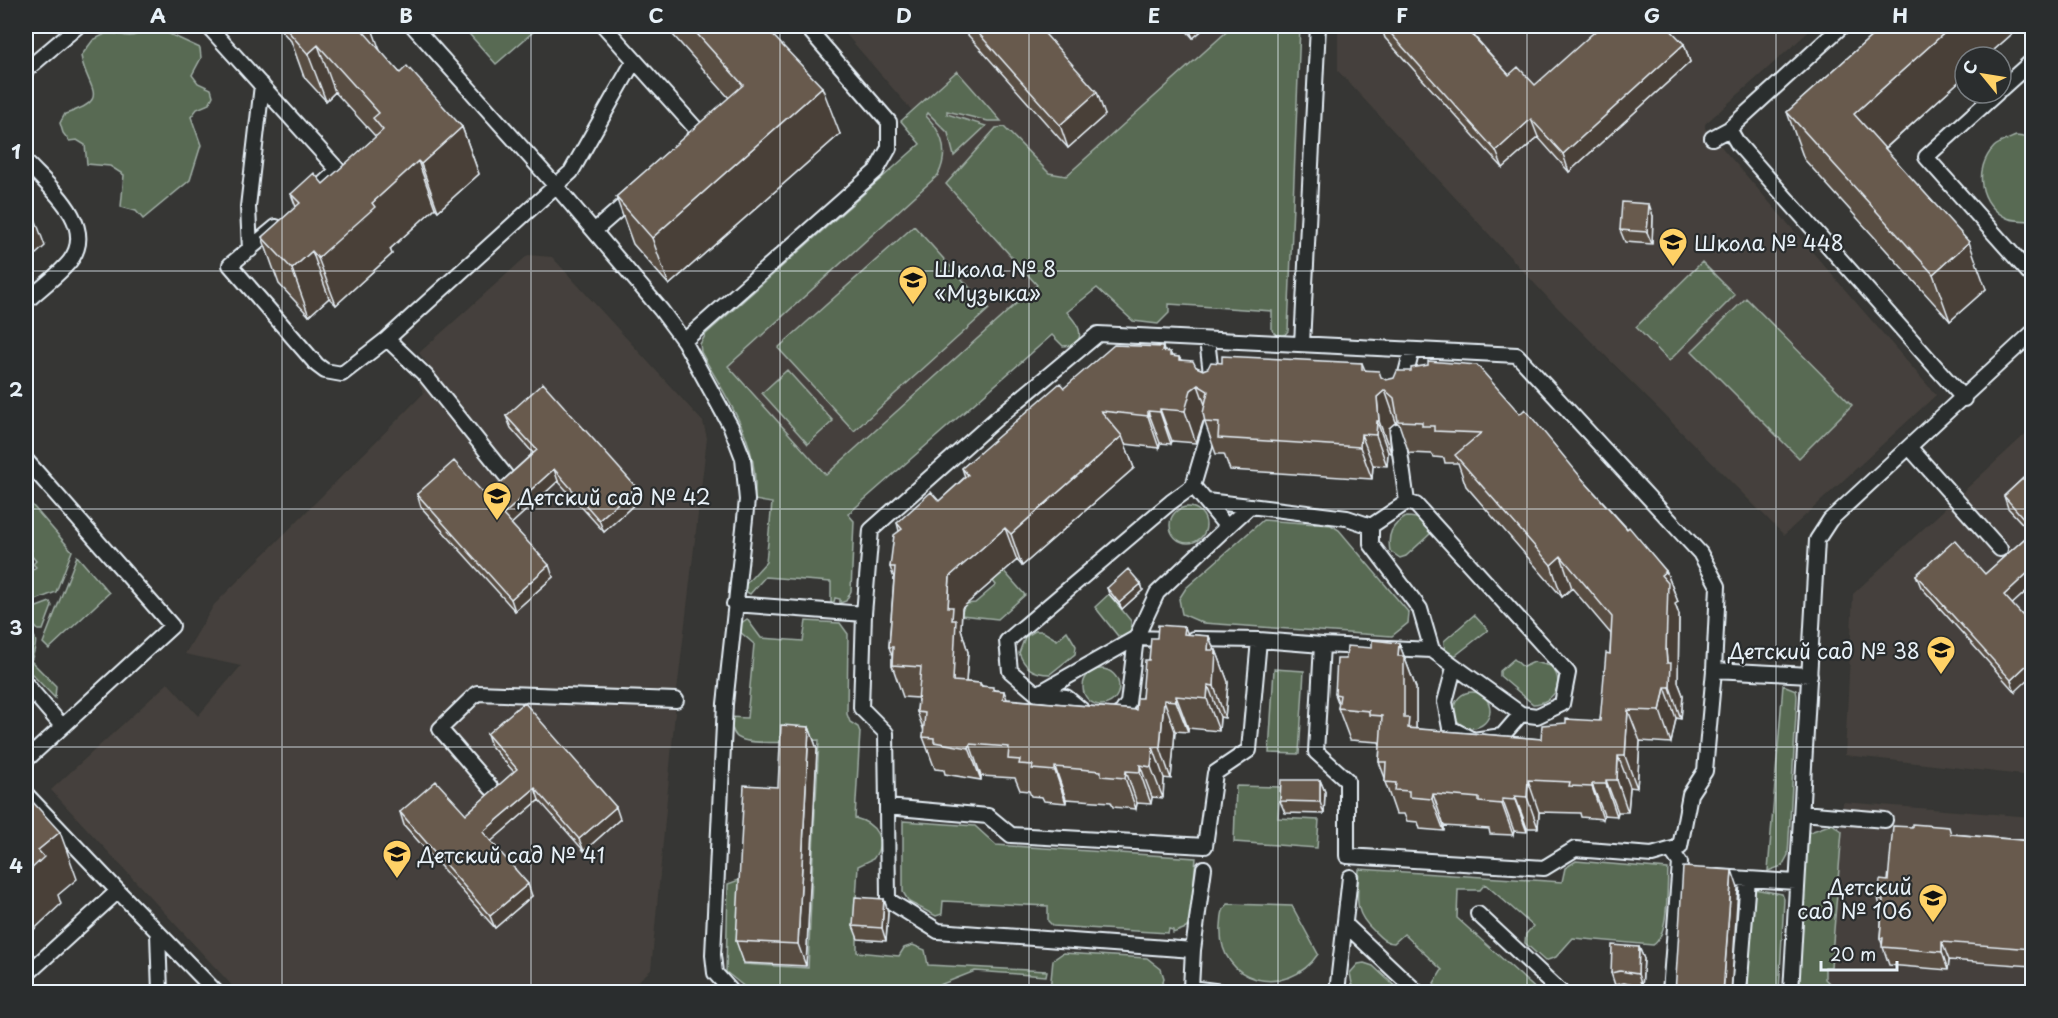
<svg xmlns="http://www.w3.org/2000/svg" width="2058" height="1018" font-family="'Playpen Sans',sans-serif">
	<rect width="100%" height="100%" fill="#363634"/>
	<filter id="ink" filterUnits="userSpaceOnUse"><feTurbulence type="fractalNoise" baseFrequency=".0167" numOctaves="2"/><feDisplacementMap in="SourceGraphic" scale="12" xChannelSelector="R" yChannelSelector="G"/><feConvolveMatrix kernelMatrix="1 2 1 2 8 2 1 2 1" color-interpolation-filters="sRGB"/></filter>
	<g filter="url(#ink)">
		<!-- built -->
		<path fill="#45413c" d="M839,26H1301L1297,88L1119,255L830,488L714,357L946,150Z
			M1338,26H1815L1705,124V128L1936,395L1784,535L1549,299L1338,71Z
			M528,255L552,257L703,422L707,438L677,691L651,970L625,992H238L51,790L168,683L198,716L241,666L185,654L214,605L424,393L419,384L431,369L419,353Z
			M2032,428V776L1845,755L1853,594Z
			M1843,802L2032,817V992H1838L1825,979V967H1831Z"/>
		<!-- green -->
		<path fill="#596a53" stroke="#a0aea6" stroke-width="1.5" d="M152,26L200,48L201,58L192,75L198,83L211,89L213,96L209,104L197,109L191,117L201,145L190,180L143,219L136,211L121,207L124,175L110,166L87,164L85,145L77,140L69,141L63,133L60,123L65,114C113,99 87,90 81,56L93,40L105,34C127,32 127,44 152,26Z
			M462,26H540L496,64Z
			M1233,26H1300L1288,331L1283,337H1278L1272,330V311L1169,304V313L1158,324L1133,321L1097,288L1067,312C1076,323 1085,331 1076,345L1063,346L1052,335L848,514L854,521L851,591L846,601L840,603V599L835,598L834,602H831V582L765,577L750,594L745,591V585L766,562L772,503L754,500C762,445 726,398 701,352L700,344L706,334L920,144L901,121L957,71L1001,121H988L947,111V114L986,126L954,156L948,133L928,113L926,116C943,133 949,153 938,175L728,366L826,475L1037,285L946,184L996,128L1004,127L1049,173L1066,176Z
			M2016,136L2032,138L2030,221C2023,220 2013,221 2007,218C1979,205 1973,169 1994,147C1999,142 2009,139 2016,136Z
			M914,226L989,309L854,431L778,348Z
			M1702,262L1735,295L1669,361L1636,327Z
			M1746,298L1852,405L1799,458L1692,351Z
			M787,370L833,421L808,444L762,393Z
			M26,498L72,551L56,592L26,604V576L36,567L33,564L36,561L29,553L32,550L26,542Z
			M1170 525a18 18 0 1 1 36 0a18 18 0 1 1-36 0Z
			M1406,517C1419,517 1427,521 1431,533L1406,556L1400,558L1390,551C1387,534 1392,525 1406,517Z
			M1263,520L1331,525L1339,530L1409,613L1408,623L1392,636L1203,623L1182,614L1179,599L1186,588Z
			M77,556L109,593L49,649L43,643Z
			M1002,569L1025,595L998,619L961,615L965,604L975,603L996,585L992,580Z
			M1109,594L1131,621V632L1124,638L1118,636L1095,607Z
			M50,602L52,606L43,630H38L26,616V611Z
			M1474,615L1488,630L1456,655C1446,654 1444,650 1444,641Z
			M747,619L761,638L803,641L806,621L840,623L848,634L847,714L850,722L858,727L860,732L855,818C875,823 888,840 873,859L858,866L855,916L857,917V952L899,956L904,948L913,945L925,950L928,965L1047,971L1046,976L975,971L932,988V992H751L726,972L728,884L747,877L743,964L808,968L815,809L769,807L778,797L816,799L819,740C801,741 752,746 739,738C732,735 731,723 729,717L747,718L754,644L738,630L740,624Z
			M26,625C39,639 37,643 31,661L56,686L55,698L26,668Z
			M1035,631H1042L1057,640L1067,631L1076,646L1075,654L1050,674C1033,674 1025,668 1019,653L1025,637Z
			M1514,659L1523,667L1534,662L1551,666C1566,683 1554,703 1533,704L1500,676V671Z
			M1083 687a18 18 0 1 1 36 0a18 18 0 1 1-36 0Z
			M1274,669L1304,671L1299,754L1269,753Z
			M1783,685L1796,690L1797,696L1788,855L1782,866L1768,871Z
			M1454 710a18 18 0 1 1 36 0a18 18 0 1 1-36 0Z
			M1236,786L1280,787L1278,818L1319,820L1317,848L1234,842Z
			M903,821L975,826L996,845L1196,858L1190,923L1186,928L1173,933V930L1169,929L1168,933L1053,926L1048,921V906L943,901L942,914L936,916L909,902L903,892Z
			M1832,824L1842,831L1831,967H1825V979L1838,992H1798L1807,833Z
			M1576,861L1668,869C1667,888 1669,936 1653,945L1573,938L1556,957L1545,961L1525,943L1526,934L1533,926L1485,884L1480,890H1458L1457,918L1539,992H1439L1434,983L1442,970L1404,934L1394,943C1385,943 1380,937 1374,931C1352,911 1358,897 1359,869L1562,882L1565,868Z
			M1754,889L1782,894L1784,899L1779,992H1747Z
			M1228,904L1292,906L1318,954C1287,1000 1217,984 1221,926C1222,917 1221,910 1228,904Z
			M1063,953L1147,958L1161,969L1164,978L1161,992H1053L1050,990L1053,960Z
			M1364,963L1373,966L1401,992H1361L1352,984L1350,973L1358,964Z"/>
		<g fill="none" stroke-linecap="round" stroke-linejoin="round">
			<!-- lane casing -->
			<g stroke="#e8f1f8" stroke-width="18">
				<path id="lane" d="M208,26L338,170L310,196
					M413,26L555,185L661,310L684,341L731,427L743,458L747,500L725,704L713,955L715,973L732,992
					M604,26L697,130L691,144
					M26,70L78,26
					M2001,89L2032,61
					M1997,93L1926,157L2032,276
					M1729,129L1738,144L1964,399
					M1712,138L1729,129L1842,26
					M26,162C48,186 98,225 70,261C58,276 39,289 26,302
					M276,227L230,265L317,365L325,371L342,374L387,339L571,172L634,61
					M594,231L633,197
					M250,250L248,207L262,85
					M387,339L426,376L506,476
					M1207,340L1212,382
					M684,341L876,171L889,148V122L806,26
					M1302,344L1318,26
					M1402,389L1412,350
					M1397,431L1407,502
					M1910,448L2000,549
					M26,460L172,626L26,760
					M1206,501L1250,506
					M1407,502L1416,505L1568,673L1562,704L1537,716L1521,714L1432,650L1420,609L1371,544V526Z
					M1227,527L1250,506L1347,518L1371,526
					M734,604L864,614L861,708L886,733L887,807L988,816L1011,835L1205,846L1215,773L1249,750L1259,640
					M864,614L871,530L996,419L1098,334L1517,355L1700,553L1718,586L1714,670L1705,771L1690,794L1680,847L1652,855L1575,849L1544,868L1347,856V780L1316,752L1322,645L1432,650
					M1168,639L1136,638L1157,593L1227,527L1193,486
					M1193,639L1259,640L1322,645
					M1454,668L1445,702L1450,728L1473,740L1502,736L1521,714
					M1714,670L1810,675
					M26,684L62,726
					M1037,694L1136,638L1128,703L1122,712L1111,719
					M1089,716L1066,697L1037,694L1010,671L1007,641L1171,502L1193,486L1211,425
					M491,788L440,729L477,693L676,700
					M26,794L118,891L26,975
					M887,807L888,900L938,931L1193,950
					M1802,813L1885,820
					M1717,877L1796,882
					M118,891L216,992
					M1478,914L1561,992
					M1345,924L1417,992
					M158,933L160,992
					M1191,988L1222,992
					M1187,992L1191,988L1193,950L1204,868
					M1337,992L1350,877
					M1623,992H1624
					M1670,992L1680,863L1671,850
					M1739,992L1748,879
					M1791,992L1817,540L1830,520L2032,333"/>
			</g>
			<!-- lane -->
			<use href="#lane" stroke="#2a2d2e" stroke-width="14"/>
		</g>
		<!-- wall -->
		<path fill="#594d43" stroke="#e8f1f8" stroke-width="1.5" d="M277,26H371L379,50L400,73L462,127L479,174L438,211L435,208L390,249L392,254L336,305L329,298L309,316L279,284L262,237L296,207L291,194L323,184L376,137L335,92L326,101L304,77L291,41Z
			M665,26H764L840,134L669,285L633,244L616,197L729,98Z
			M960,26H1038L1105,115L1068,148Z
			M1182,26H1207L1193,38Z
			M1381,26H1470L1467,28L1509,75L1535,85L1684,44L1690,62L1569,172L1538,137L1503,168L1385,38Z
			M1883,26H2021L1986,57H1965V76L1885,149L1986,289L1950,321L1804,159L1787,112Z
			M1653,216L1652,244L1625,242L1620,230Z
			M1163,347L1164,351L1170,352L1172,356L1179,357L1181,360L1203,370L1222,363H1362L1365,370L1386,380L1520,414L1584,481L1666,571L1678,602L1675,604L1679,615L1678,682L1683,695L1681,719L1676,718L1671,743L1640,741L1637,788L1630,787L1628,812H1618L1617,816L1604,815L1603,819L1581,817L1580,813L1539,812L1538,828H1527V832L1514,831L1513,835L1490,834L1489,829L1444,826V831L1420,829L1418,822L1407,821L1404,814H1396L1385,782V778L1379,762L1380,745L1379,742L1350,740L1338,708L1339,705L1335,694L1346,659L1372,648L1399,643L1416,688V729L1541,739L1600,721L1610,654L1611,634L1572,588L1562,597L1466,486L1458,463H1445L1444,458L1434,457L1432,454L1409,453L1399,424L1396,422L1389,428L1391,453L1388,452L1387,466L1373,465L1372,479L1230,470L1224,454H1216L1204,420L1203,422L1196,443L1172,441L1171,444L1160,443L1159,448L1125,444L1134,468L1022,566L1017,560L962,608L961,629L968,652L966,682L980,683L982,686L995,690L1004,691L1007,699L1136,710L1142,698L1149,660L1157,638L1185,627L1188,635L1209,636L1214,650H1216L1228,682L1225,718L1220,717L1219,731L1188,728V732L1175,731L1171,779L1164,778L1163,798L1152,797L1151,804L1137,803L1136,809L1113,807L1111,802L1066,799V803L1044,801L1042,797L1031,796L1029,791L1020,790L1015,778L981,776V780L945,774L944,770L935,769L923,737L924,731L917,712L918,698L903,697L892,665V656L889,647L894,578L890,567L899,531L897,523L939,501L965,477L962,468L1064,388Z
			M506,416L636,487L640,499L604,532L558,481L511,524L553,577L515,611L421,507L417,494L486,496L533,453L511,428Z
			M2032,470V586L2012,604L2015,692L1921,587L1916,575L1985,574L2031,533L2008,508L2004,496Z
			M1141,584L1143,590L1122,609L1109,594L1107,588Z
			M809,727L817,749L806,966L744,963L736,941L778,787Z
			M487,734L620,819L584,851L539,800L491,841L532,896L495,928L404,825L400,812L466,814L514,772L491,746Z
			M1320,780L1325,792L1324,814L1285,813L1280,801Z
			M1952,834L2032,841V966L1949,960L1948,970L1889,965L1880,938L1882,910L1878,899L1888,881Z
			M884,899L888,912L886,941L858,939L853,926Z
			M1639,947L1644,959L1642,987L1624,983L1615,985L1611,973Z"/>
		<!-- shaded-wall -->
		<path fill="#483f37" stroke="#e8f1f8" stroke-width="1.5" d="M370,26H371L388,72L363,31Z
			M1188,26H1207L1193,38Z
			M1952,26H2021L1986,57H1965V76L1871,161L1854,114Z
			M1684,44L1690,62L1569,172L1563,154Z
			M318,45L335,92L326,101L308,54Z
			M822,87L840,134L669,285L652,238Z
			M1097,92L1105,115L1068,148L1060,125Z
			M1531,119L1538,137L1503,168L1496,151Z
			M462,127L479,174L438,211L421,164Z
			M418,161L435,208L390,249L392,254L336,305L318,258L372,203Z
			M28,199L45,246L26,263V201Z
			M1649,204L1653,216L1652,244L1647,232Z
			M1969,242L1986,289L1950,321L1933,274Z
			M312,251L329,298L309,316L292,269Z
			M1179,357L1191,390L1198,385L1209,416L1203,422L1196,443L1185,411Z
			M1385,390L1396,422L1389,428L1391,453L1379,421L1377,397Z
			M1160,409L1172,441L1171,444L1160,412Z
			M1148,411L1160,443L1159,448L1148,416Z
			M1377,421L1388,452L1387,466L1376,435Z
			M1361,434L1373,465L1372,479L1360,447Z
			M1122,436L1134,468L1022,566L1011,534Z
			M554,469L558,481L508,527L503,515Z
			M636,487L640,499L604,532L599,520Z
			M1005,528L1017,560L962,608L961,629L968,652L964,712L953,681L948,607L950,576Z
			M26,550L32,567L26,573Z
			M1561,556L1572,588L1562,597L1551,565Z
			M549,565L553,577L515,611L511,599Z
			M2032,569V586L2009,607L2004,595Z
			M1666,571L1678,602L1675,604L1679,615L1678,682L1683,695L1681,719L1670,687L1667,663L1661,575Z
			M1141,584L1143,590L1122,609L1119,603Z
			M1209,636L1216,656V650L1228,682L1225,718L1214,686L1208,650Z
			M1399,643L1416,688V737L1420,760L1404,718L1398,656Z
			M2032,660V676L2015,692L2011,680Z
			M1208,685L1220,717L1219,731L1207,699Z
			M1665,687L1676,718L1671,743L1660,711Z
			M1176,696L1188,728V732L1176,701Z
			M1164,700L1175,731L1171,779L1160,747Z
			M1628,710L1640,741L1637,788L1625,756Z
			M809,727L817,749L806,966L798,944Z
			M970,744L981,776V780L969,748Z
			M1153,747L1164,778L1163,798L1151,767Z
			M1618,756L1630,787L1628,812L1617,780Z
			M1140,765L1152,797L1151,804L1140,772Z
			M1055,767L1066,799V803L1055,771Z
			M1126,771L1137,803L1136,809L1125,778Z
			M1320,780L1325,792L1324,814L1320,802Z
			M1528,780L1539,812L1538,828L1527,797Z
			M1606,780L1618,812L1617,816L1606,784Z
			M1592,784L1604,815L1603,819L1592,787Z
			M535,788L539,800L488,844L483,832Z
			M1433,794L1444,826V831L1432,799Z
			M1515,796L1527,828V832L1515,800Z
			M1502,799L1514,831L1513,835L1502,804Z
			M616,807L620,819L584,851L579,839Z
			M60,832L77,879L58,895L61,904L26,937V874L38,850Z
			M1732,870L1738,888L1731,993H1723Z
			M528,884L532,896L495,928L490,916Z
			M884,899L888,912L886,941L882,928Z
			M1942,942L1949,960L1948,970L1942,952Z
			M1639,947L1644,959L1642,987L1638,974Z"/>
		<!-- building -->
		<path fill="#675a4e" stroke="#e8f1f8" stroke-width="1.5" d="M292,26H370L363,31L400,73L407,66L462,127L421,164L418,161L372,203L375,207L318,258L312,251L292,269L262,237L300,203L291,194L314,173L323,184L383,130L373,118L379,113L318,45L308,54L287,30Z
			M690,26H764L822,87L652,238L616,197L743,85Z
			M972,26H1038L1097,92L1060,125Z
			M1384,26H1464L1509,75L1518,67L1535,85L1601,26H1667L1684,44L1563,154L1531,119L1496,151Z
			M1883,26H1952L1854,114L1969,242L1933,274L1787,112Z
			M1622,202L1649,204L1647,232L1620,230Z
			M1114,345L1163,347L1162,351L1170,352V356L1179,357V360L1193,361L1196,367L1203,370L1208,368L1211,362L1222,363V356L1362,363V370L1379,371L1381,377L1386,380L1394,378L1397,371H1411V368L1428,365V361L1477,365L1520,414L1525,409L1584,481L1627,529L1629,527L1666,571L1661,575L1668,583L1666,651L1667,663H1671L1670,687H1665L1660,711L1628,710L1625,756H1618L1617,780H1606V784H1592V787L1569,786L1570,782L1528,780L1527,797L1515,796V800L1502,799V804L1479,802V798L1433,794L1432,799L1409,797V791L1395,790L1396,783L1385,782L1386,762H1379L1382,716L1369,715V711L1338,708L1340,695L1335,694L1337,659H1346L1347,646L1372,648V640L1399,643L1398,656H1404V718H1409L1408,728L1541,739L1542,725L1566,723V719L1600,721L1606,653L1610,654L1612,617L1561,556L1551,565L1455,455L1481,433L1434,431V426H1422V422L1398,421L1394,398L1385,390L1377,397L1379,421H1377L1376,435L1361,434L1360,447L1218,438L1219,423L1205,422L1203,413L1208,391L1198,385L1191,390L1185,411L1160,409V412L1148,411V416L1101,411L1122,436L1011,534L1005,528L950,576L948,607H953L952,620H956L953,681L980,683V686L993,687V690L1004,691L1003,699L1136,710L1137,698H1142L1145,660H1149L1151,638H1157L1158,625L1185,627L1184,634L1209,636L1208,650H1216L1214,686L1208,685L1207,699L1176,696V701L1164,700L1160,747H1153L1151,767L1140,765V772L1126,771L1125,778L1101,776V771L1055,767V771L1032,769L1033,765L1019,764L1020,760L1008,759L1009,747L970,744L969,748L934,742V738L923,737L925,713L917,712L921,667L892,665L893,647H889L895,567H890L894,535L902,529L897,523L931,492L939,501L968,475L962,468L1060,383L1064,388Z
			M543,383L636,487L599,520L554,469L503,515L549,565L511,599L417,494L454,461L486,496L537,450L506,416Z
			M2032,470V528L2004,496Z
			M2032,532V569L2004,595L2032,626V660L2011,680L1916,575L1955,540L1985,574Z
			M1128,569L1141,584L1119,603L1107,588Z
			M524,702L616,807L579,839L535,788L483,832L528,884L490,916L400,812L436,781L466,814L517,769L487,734Z
			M781,725L809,727L798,944L736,941L744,785L778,787Z
			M1281,780H1320V802L1280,801Z
			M31,800L60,832L38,850L44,857L26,874V804Z
			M1912,824L1949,827L1951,834L2032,841V949L1942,942V952L1882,947L1883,938H1880L1883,900L1878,899L1880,880L1888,881L1893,826L1912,827Z
			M1683,867L1732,870L1723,993H1675Z
			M855,897L884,899L882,928L853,926Z
			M1612,945L1639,947L1638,974L1620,971L1611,973Z
			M1179,991L1201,993H1179Z"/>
	</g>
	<!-- grid -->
	<path fill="none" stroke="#e8f1f8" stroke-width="1.5" stroke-opacity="0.55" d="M282,26V992M531,26V992M780,26V992M1029,26V992M1278,26V992M1527,26V992M1776,26V992M26,271H2032M26,509H2032M26,747H2032"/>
	<!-- icons -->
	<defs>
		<g id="school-pin" transform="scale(1.5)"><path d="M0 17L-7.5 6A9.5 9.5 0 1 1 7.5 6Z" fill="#ffd166" stroke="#2a2d2e"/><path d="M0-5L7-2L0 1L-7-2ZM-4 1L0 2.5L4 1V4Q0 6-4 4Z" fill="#111"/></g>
	</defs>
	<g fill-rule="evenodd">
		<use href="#school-pin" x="1673" y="242"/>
		<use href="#school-pin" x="913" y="280"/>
		<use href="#school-pin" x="497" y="496"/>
		<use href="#school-pin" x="1941" y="650"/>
		<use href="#school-pin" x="397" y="854"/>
		<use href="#school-pin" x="1933" y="898"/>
	</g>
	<g text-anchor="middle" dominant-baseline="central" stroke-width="4.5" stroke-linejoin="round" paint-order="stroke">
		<!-- poi labels -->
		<g font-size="21" fill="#e8f1f8" stroke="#2a2d2e" text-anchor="start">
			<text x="1694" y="242">Школа № 448</text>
			<text x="934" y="268">Школа № 8<tspan x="934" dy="24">«Музыка»</tspan></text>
			<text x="518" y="496">Детский сад № 42</text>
			<text x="1920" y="650" text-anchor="end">Детский сад № 38</text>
			<text x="418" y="854">Детский сад № 41</text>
			<text x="1912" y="886" text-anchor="end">Детский<tspan x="1912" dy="24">сад № 106</tspan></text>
		</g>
	</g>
	<!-- margin -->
	<rect width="2058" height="1018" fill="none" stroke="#2a2d2e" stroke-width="66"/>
	<!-- north arrow -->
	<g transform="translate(1983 75) rotate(300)"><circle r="28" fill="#2a2d2e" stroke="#767b7f" stroke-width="1.5"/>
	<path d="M0-4.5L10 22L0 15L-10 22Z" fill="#ffd166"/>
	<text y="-9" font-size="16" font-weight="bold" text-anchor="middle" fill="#e8f1f8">С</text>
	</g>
	<!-- scale -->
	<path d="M1821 961v9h76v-9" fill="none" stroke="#e8f1f8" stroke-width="3"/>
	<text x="1830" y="961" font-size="18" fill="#e8f1f8" stroke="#2a2d2e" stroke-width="4.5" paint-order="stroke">20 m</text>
	<rect x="33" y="33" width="1992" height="952" fill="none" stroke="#e8f1f8" stroke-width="2"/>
	<g font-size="20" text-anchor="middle" font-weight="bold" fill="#e8f1f8">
		<text x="158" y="23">A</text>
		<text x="406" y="23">B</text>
		<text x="656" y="23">C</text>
		<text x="904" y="23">D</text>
		<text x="1154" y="23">E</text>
		<text x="1402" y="23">F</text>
		<text x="1652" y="23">G</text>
		<text x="1900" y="23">H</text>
		<text x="16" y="159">1</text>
		<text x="16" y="397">2</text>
		<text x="16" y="635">3</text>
		<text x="16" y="873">4</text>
	</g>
</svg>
